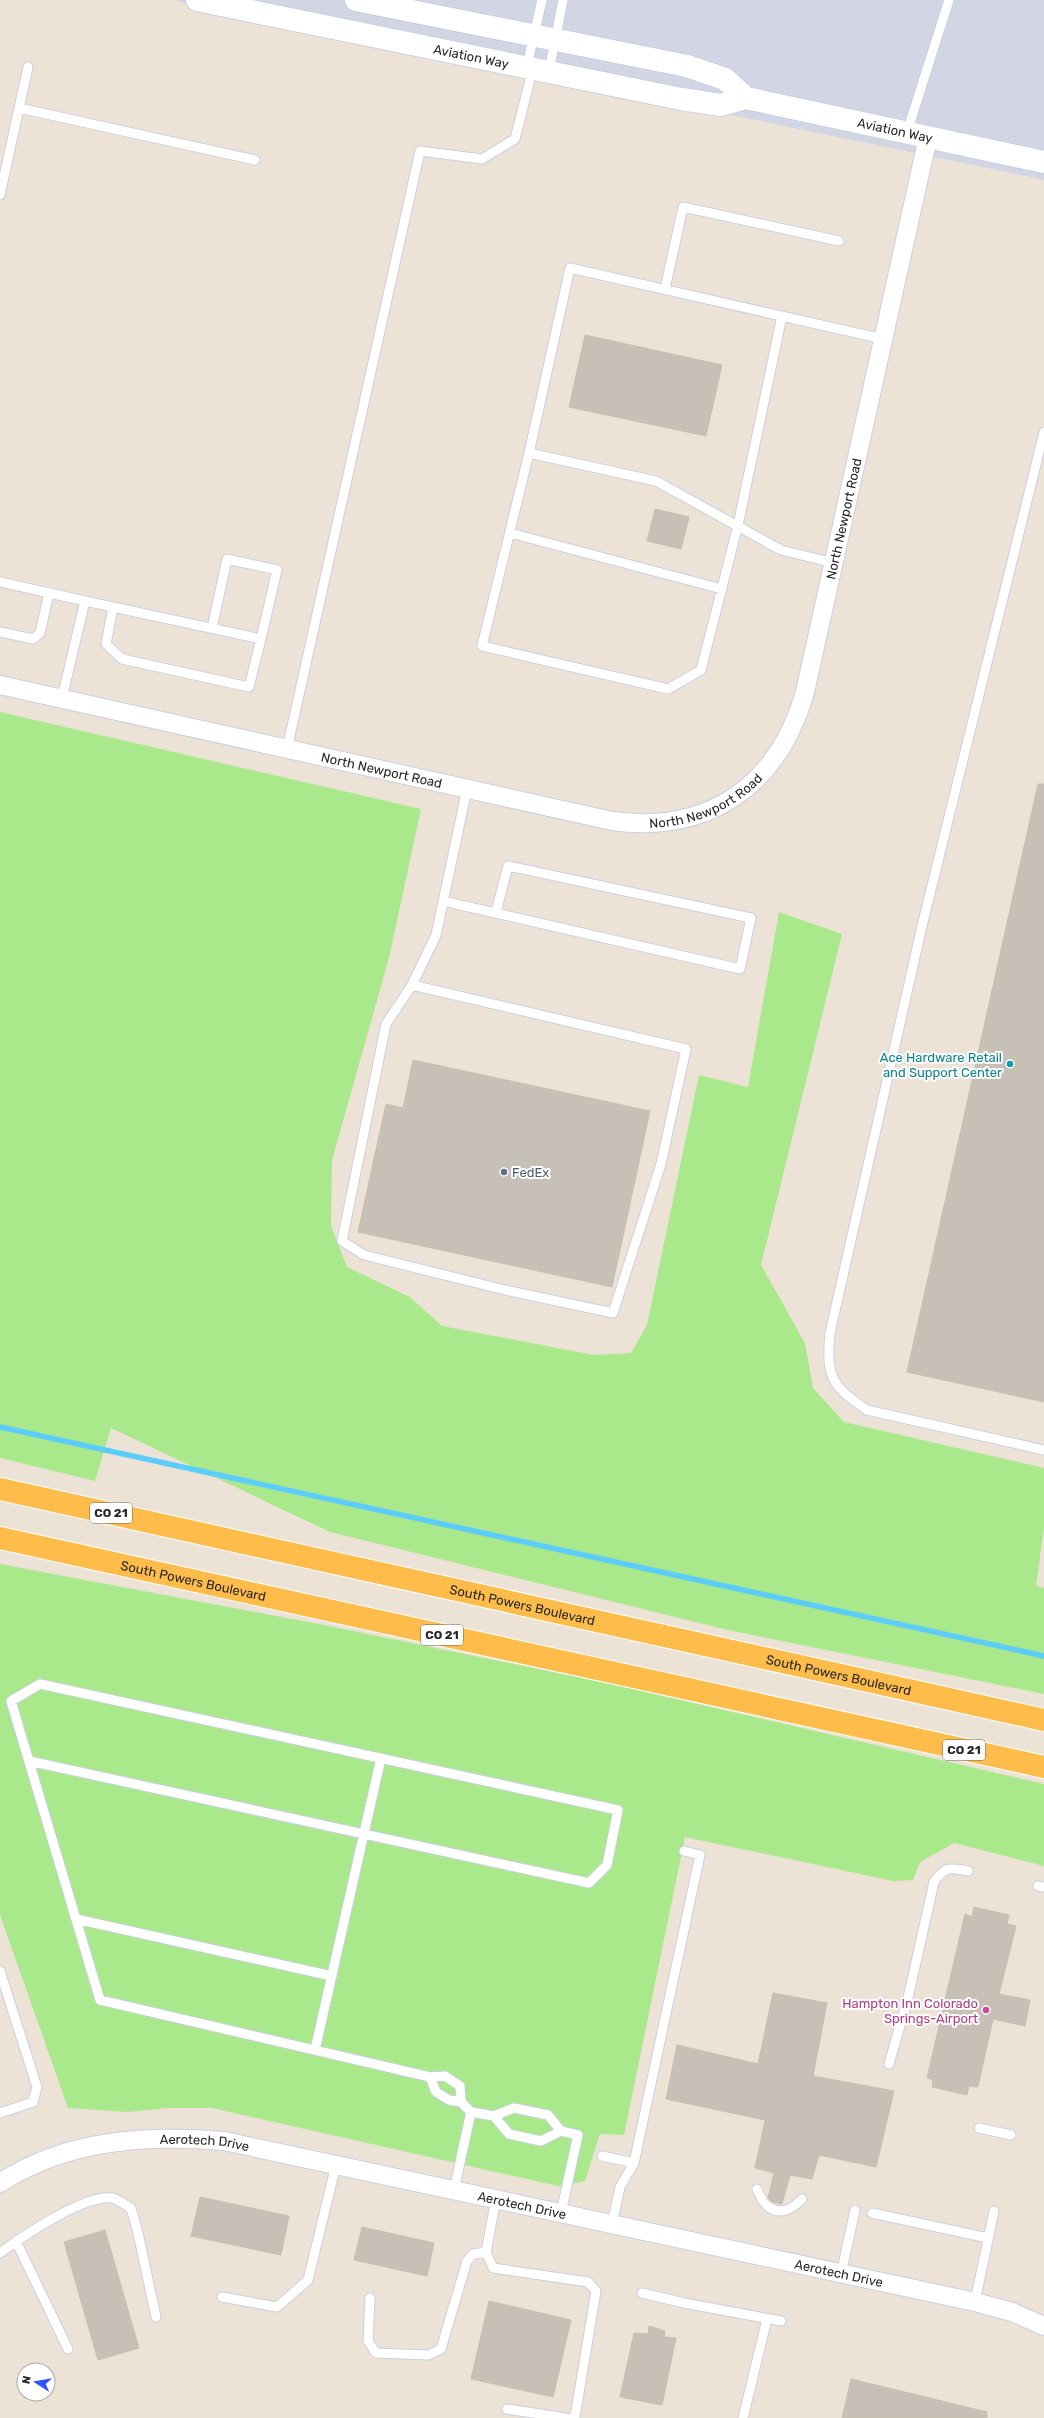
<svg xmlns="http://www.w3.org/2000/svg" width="1044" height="2418" font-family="Rubik,sans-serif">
	<rect width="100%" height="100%" fill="#ece3d6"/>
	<!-- airport -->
	<path fill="#d2d5e4" d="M172,0H1044V180L959,162Z"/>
	<!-- green -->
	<path fill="#a9e98c" d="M0,712L421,809L389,958L332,1160L331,1226L347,1267L410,1297L442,1326L594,1355L631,1353L647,1325L699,1075L748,1087L779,912L842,934L761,1265L805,1343L813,1388L844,1422L1044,1468V1528L1036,1586L1044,1588V1694L728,1630L330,1532L111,1428L95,1481L0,1458Z
		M0,1564L324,1625L611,1684L1044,1784V1866L954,1843L920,1862L913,1880L893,1881L685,1837L624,2135L600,2134L585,2181L558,2186L212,2108H168L127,2112L68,2108L0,1915Z"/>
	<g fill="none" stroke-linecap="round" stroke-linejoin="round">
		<!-- stream -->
		<path stroke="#5cccfa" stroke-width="5.5" d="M0,1427L1044,1656"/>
	</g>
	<!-- building -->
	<path fill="#c6c0b6" stroke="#c7bfb0" d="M585,335L722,365L706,436L569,407Z
		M655,509L689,517L681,549L647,541Z
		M1038,784H1044V1402L907,1372Z
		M413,1060L650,1111L612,1287L358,1232L386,1104L403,1108Z
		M974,1907L1009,1915L1007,1924L1016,1926L999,1994L1030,2000L1025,2026L993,2019L978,2087L969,2086L967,2095L932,2087L933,2080L927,2078L965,1914L972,1917Z
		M773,1993L827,2003L813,2076L894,2091L876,2167L819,2155L812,2179L790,2175L782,2204L772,2202L768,2198L774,2173L755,2168L765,2120L666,2099L677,2045L758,2064Z
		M200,2197L289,2216L281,2255L191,2236Z
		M362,2227L434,2243L427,2276L354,2260Z
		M105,2230L139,2348L98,2360L64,2242Z
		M489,2301L571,2320L553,2397L471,2379Z
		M649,2326L665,2331L664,2337L676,2338L662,2405L620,2397L634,2333L648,2334Z
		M851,2379L987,2412V2418H842Z"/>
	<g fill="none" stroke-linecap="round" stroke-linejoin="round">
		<!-- service casing -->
		<g stroke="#cbcfe2" stroke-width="11">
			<path id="service" d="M527,66L542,0
				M549,71L563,0
				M19,108L255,160
				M907,132L949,0
				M0,195L28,67
				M665,289L683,207L839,241
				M1044,432L922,926L830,1333C826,1376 831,1386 867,1410L1044,1450
				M529,453L482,646L668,689L701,670L738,525L782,316
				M510,533L722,589
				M834,563L781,550L656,481L529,453L570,268L883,339
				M0,582L85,601L62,698
				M85,601L261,639L277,570L227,559L212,628
				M113,607L106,644L122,659L249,687L261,639
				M0,632L33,639L40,633L49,593
				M287,749L420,151L482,159L515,139L533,68
				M443,901L740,969L751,918L508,866L496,912
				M412,985L686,1049L661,1164L613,1313L505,1290L364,1255L342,1241L386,1024L412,985L436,935L467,789
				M29,1761L589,1883L607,1865L618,1810L40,1684L11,1701L100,2000L430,2077
				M1038,1886L1044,1887
				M76,1919L332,1976
				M0,1971L37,2087L33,2102L0,2113
				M315,2050L381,1758
				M889,2064L908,1998L934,1882C946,1865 949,1868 968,1871
				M461,2102L460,2086L445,2076L430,2077L436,2092L449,2100L461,2102L471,2112
				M494,2116L509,2134L541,2141L561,2131
				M979,2128L1011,2135
				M602,2156L634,2163
				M757,2189C766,2214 784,2218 802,2199
				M454,2190L471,2112L494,2116L514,2108L548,2115L561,2131L578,2135L561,2213
				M496,2199L486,2252L493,2268L588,2282L596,2291L575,2417L571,2418
				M872,2213L988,2238
				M612,2224L620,2187L634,2163L700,1855L684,1851
				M16,2241L68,2349
				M0,2253C23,2236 83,2195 112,2198C117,2199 125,2205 131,2208L138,2233L156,2317
				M841,2274L855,2210
				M642,2293L684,2303L781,2321
				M222,2297L277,2307L308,2280L336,2165
				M370,2298L368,2341L376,2353L428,2355L441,2349L467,2261L473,2254L486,2252
				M975,2302L994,2211
				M507,2409L565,2418
				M743,2418L767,2319"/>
		</g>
		<!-- minor casing -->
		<g stroke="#cbcfe2" stroke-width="20">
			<g id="minor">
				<path id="s1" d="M0,685L612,821C709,834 778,786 805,692L928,137"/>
				<path id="s2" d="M0,2183C67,2139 147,2135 224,2141L975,2302L1012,2312L1044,2326"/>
			</g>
		</g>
		<!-- tertiary casing -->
		<g stroke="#cbcfe2" stroke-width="24">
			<g id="tertiary">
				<path id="s3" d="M197,0L681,99L721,105L746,98L1044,162"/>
				<path d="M356,0L687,66L725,79L746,98"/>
			</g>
		</g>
		<!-- trunk casing -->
		<g stroke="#fff" stroke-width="24">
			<g id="trunk">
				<path id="s4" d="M0,1489L1044,1720"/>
				<path id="s5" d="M0,1538L1044,1767"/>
			</g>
		</g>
		<!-- service -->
		<use href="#service" stroke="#fff" stroke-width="9"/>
		<!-- minor -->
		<use href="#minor" stroke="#fff" stroke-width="18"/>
		<!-- tertiary -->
		<use href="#tertiary" stroke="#fff" stroke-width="22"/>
		<!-- trunk -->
		<use href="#trunk" stroke="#febc4b" stroke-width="22"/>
	</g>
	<!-- markers -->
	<circle fill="#0f9aa8" stroke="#fff" stroke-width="1.5" cx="1010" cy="1064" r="4"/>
	<circle fill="#5c6f8a" stroke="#fff" stroke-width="1.5" cx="504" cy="1172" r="4"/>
	<circle fill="#d1479c" stroke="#fff" stroke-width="1.5" cx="986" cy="2010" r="4"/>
	<g text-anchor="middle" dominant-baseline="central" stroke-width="4" stroke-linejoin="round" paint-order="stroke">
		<!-- shield labels -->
		<g fill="#fff" stroke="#686868" stroke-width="1">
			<rect x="90" y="1503" width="42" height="20" rx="3"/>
			<rect x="421" y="1625" width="42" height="20" rx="3"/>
			<rect x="943" y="1740" width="42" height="20" rx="3"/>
		</g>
		<g font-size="12" font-weight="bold" fill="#272727">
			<text x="111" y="1513">CO 21</text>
			<text x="442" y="1635">CO 21</text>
			<text x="964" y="1750">CO 21</text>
		</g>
		<!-- street labels -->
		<g font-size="13" fill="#272727" stroke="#fff">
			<text stroke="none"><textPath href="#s3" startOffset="280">Aviation Way</textPath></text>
			<text stroke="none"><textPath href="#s3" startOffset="713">Aviation Way</textPath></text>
			<text stroke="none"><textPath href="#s1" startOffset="1061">North Newport Road</textPath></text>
			<text stroke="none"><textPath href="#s1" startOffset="391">North Newport Road</textPath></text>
			<text stroke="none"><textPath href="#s1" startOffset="726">North Newport Road</textPath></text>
			<text stroke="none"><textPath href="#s5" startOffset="198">South Powers Boulevard</textPath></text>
			<text stroke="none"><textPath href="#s4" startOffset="535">South Powers Boulevard</textPath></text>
			<text stroke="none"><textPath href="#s4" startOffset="859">South Powers Boulevard</textPath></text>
			<text stroke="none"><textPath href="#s2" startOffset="213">Aerotech Drive</textPath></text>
			<text stroke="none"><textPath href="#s2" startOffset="537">Aerotech Drive</textPath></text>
			<text stroke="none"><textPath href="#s2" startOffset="861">Aerotech Drive</textPath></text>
		</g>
		<!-- culture labels -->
		<g font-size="13" fill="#0d838f" stroke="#fff" text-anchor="end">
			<text x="1002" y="1057">Ace Hardware Retail<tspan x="1002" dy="15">and Support Center</tspan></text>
		</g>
		<!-- service labels -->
		<g font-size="13" fill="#4e5e75" stroke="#fff" text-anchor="start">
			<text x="512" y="1172">FedEx</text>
		</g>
		<!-- hotel labels -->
		<g font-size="13" fill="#b23c85" stroke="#fff" text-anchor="end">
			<text x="978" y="2003">Hampton Inn Colorado<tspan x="978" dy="15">Springs-Airport</tspan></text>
		</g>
	</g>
	<!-- north arrow -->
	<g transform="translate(36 2382) rotate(282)"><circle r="19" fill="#ffffff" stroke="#a9a9a9"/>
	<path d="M0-3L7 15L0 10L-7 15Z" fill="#3051ff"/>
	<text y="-6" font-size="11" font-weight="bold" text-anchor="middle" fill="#272727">N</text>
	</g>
</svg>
